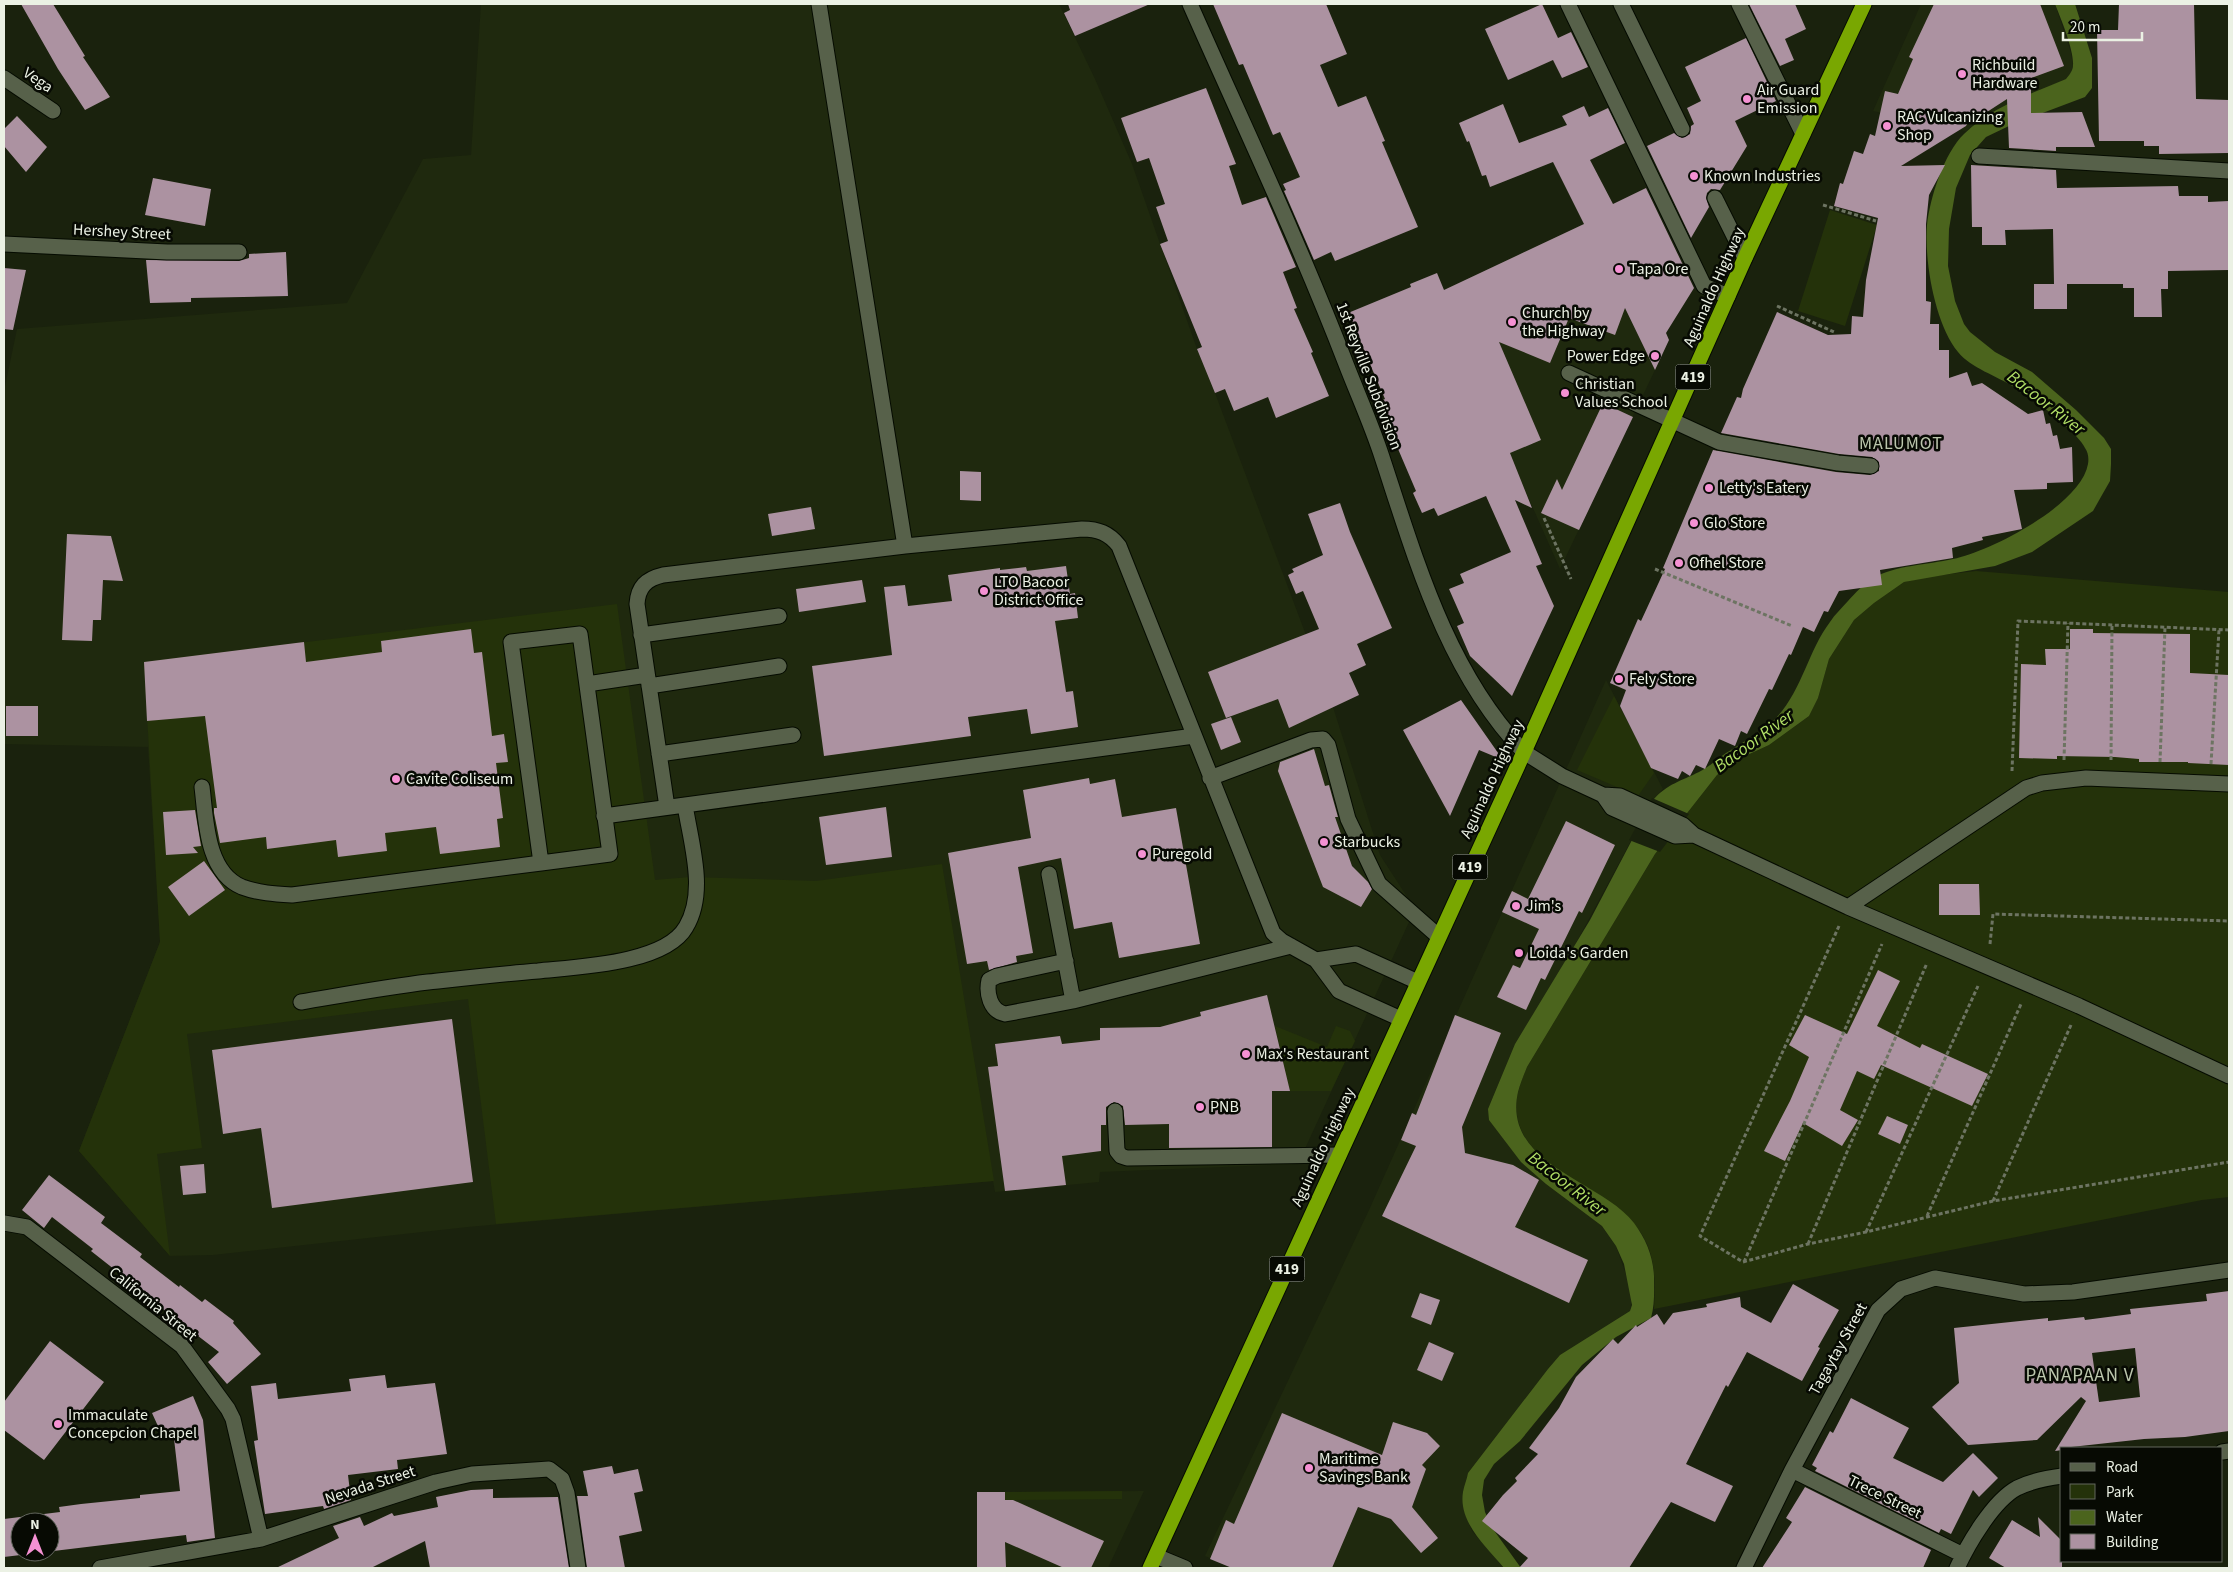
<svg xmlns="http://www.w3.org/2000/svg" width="2233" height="1572" font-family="'Source Sans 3',sans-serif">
	<rect width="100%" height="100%" fill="#1a220d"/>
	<!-- built -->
	<path fill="#1f290e" d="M481,4H1059L1095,79L1132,164L1197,349L1215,393L1333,707L1380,855L1415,909L1298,1164L1100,1172L1099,1182L995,1192L993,1181L468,1227L213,1255L170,1256L79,1151L160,942L148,747L4,744V391L17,329L347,303L423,159L471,155Z
		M1921,4H2055L2071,53L2073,65L2071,73L2066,79L1988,115L1966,131L1873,111Z
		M1584,224L1655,370L1560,569L1521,481L1444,290Z
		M1606,680L1663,789L1653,800L1562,969L1515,1044L1488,1109L1546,1184L1602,1226L1616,1246L1630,1286L1632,1299L1630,1311L1560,1355L1548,1369L1468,1473L1464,1511L1472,1531L1504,1568H1232L1205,1556L1369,1210Z
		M1144,1491L1108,1568H977V1492Z"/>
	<!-- green -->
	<path fill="#24320a" d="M1830,210L1877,225L1845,326L1798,311Z
		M1976,571L2229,592V1197L2202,1200L1654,1309C1655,1287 1656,1265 1647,1244C1623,1184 1501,1172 1518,1092C1520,1084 1524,1075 1527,1067L1655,854L1717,775L1743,757L1769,745L1809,716L1818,698L1829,659L1854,620L1874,603L1904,582L1924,577Z
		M617,604L655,880L690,877L816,881L942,864L994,1181L496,1224L468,999L187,1034L202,1148L157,1154L170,1256L79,1151L160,942L144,662Z
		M1614,696L1654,773L1638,796L1577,770Z
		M1275,1026L1327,1047L1336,1026L1350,1031L1355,1041L1331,1091H1290Z
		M1122,1491V1499L1005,1500V1492Z"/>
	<!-- water -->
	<path fill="#4b641d" d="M2055,4H2075L2092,58V88L2085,97L2011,125L1986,137L1970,155L1956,188L1949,229L1948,266L1955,301L1964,324L1970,332L1995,352L2032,372L2076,410L2104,438L2111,449V464L2110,481L2102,495L2093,511L2032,552L1995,566L1904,582L1874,603L1854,620L1829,659L1818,698L1809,716L1769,745L1743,757L1717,775L1655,854L1527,1067C1524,1075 1520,1084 1518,1092C1502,1165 1601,1180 1634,1223C1646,1239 1653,1256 1654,1276C1654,1290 1655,1304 1651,1318L1616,1337L1582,1365L1520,1441L1494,1464L1484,1480L1482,1495L1485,1512L1493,1529L1521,1568H1504C1487,1547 1458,1523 1463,1492C1464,1486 1467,1479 1468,1473L1548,1369L1560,1355L1630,1311L1632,1305L1624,1264L1616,1246L1602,1226L1546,1184L1521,1162L1489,1120L1488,1109L1515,1044L1590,920L1653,800C1667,784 1681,781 1699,772C1711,766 1720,756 1731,750C1747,740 1763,731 1776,718C1802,691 1808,651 1830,622C1835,614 1842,608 1848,601C1855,593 1864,584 1873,578C1896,565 1927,565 1953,559C1991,551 2081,505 2088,464C2089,458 2088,452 2085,448C2076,430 2032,398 2014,387C1997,376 1971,368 1958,352C1935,324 1924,261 1927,225C1930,198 1944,153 1964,134C1991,107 2031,94 2066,79C2069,75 2073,71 2073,65C2074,50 2061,19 2055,4Z"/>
	<!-- pier -->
	<path fill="#1a220d" d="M1652,798L1689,814L1660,852L1629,840Z"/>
	<!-- building -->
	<path fill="#ac92a1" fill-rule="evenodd" d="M21,4H53L85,56L83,57L110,97L85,110L58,69Z
		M1068,4H1150L1075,36L1064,13L1070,10Z
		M1213,4H1326L1347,54L1320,65L1338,107L1366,96L1385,141L1382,142L1418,227L1335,261L1331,252L1314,260L1284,191L1286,190L1283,184L1300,177L1280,132L1273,135L1243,64L1239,65Z
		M1542,4L1558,38L1571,32L1588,67L1562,78L1553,60L1508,80L1485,29Z
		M1749,4H1795L1806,29L1785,39L1794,60L1780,66Z
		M1934,4H2040L2064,66L2031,78V113L2082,112L2095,147H2056V151L2009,148L2007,99L1970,123V118L1966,126L1901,166L1945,165L1929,195L1926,224V301L1931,302L1930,324H1939V350H1949V378L1967,372L1972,386L1982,383L2028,414L2043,410L2046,424L2050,423L2053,436L2057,435L2060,449L2072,447L2073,482L2047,483V489L2014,490L2022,529L1982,537L1983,540L1952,548L1953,558L1880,570L1882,585L1839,591L1828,612L1824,611L1814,632L1803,627L1791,655L1789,654L1772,690L1769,689L1747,734L1741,731L1735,746L1719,739L1705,769L1696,765L1690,776L1682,771L1678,779L1651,768L1620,706L1626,690L1610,683L1638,619L1641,621L1665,569L1663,568L1713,450L1836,472L1870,475L1879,471V462L1872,457L1839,454L1721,433L1737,397L1741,398L1743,389L1777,312L1828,335L1851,334L1852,316L1863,317L1866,280L1878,218L1834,206L1840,183L1843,184L1854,151L1863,154L1870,134L1875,136L1885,91L1898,94L1913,59L1909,57Z
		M2119,4H2194L2196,99L2229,100V153L2159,154V146H2144V141H2099L2097,30H2118Z
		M1746,38L1776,101L1735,121L1747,146L1720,190L1711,189L1707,193L1706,198L1709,207L1691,238L1647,146L1674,133L1682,138L1690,134L1691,126L1694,124L1687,108L1701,101L1685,67Z
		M1206,88L1236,164L1229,166L1242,205L1266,197L1296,267L1283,272L1297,308L1294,309L1313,352L1311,353L1329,396L1276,418L1268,397L1234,411L1225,389L1215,393L1197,349L1202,347L1160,244L1168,241L1156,207L1165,204L1149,158L1137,162L1121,118Z
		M1503,104L1519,143L1567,125L1562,116L1584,106L1589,117L1608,108L1625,143L1590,160L1613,204L1646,188L1694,288L1666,333L1669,340L1655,370L1625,308L1615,335L1569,318L1550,363L1499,342L1541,440L1510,453L1532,508L1515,500L1542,564L1536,566L1554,606L1512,696L1470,656L1457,626L1464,623L1449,589L1464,583L1460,574L1511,552L1486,496L1438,516L1434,508L1422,513L1413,493L1416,491L1378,402L1385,399L1348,313L1411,287L1410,284L1437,273L1444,290L1584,224L1553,162L1490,187L1486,175L1482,176L1469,141L1467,142L1459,123Z
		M17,116L47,147L26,172L4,146V129Z
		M1971,165L2056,170L2057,188L2178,186L2179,196H2208V202L2229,201V270L2168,271V289H2161L2162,317H2134V288H2123V284H2067V309H2034V284H2054L2053,229L2005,230L2006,245H1982V227H1972Z
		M153,178L211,189L205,226L145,215Z
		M286,252L288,296L191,298V302L150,303L146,260L239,261L249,258V254Z
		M4,268L26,270L13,330L4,329Z
		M1603,403L1633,417L1579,530L1541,513L1557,479L1562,490Z
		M960,471L981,472V501L960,500Z
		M1340,503L1350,532L1392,628L1357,644L1366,665L1349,673L1359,695L1289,728L1278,699L1226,718L1208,672L1319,629L1303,591L1296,594L1288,575L1294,572L1292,569L1323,555L1308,514Z
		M811,507L815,529L772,536L768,514Z
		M67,534L111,536L123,581L103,580L101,620H93L92,641L62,640Z
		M1066,566L1070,594L1075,593L1078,618L1055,621L1066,692L1073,691L1078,727L1031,734L1027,709L968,717L971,736L824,756L812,666L892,655L884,587L905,585L908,606L952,601L948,575L1000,568V570L1026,567L1027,571Z
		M862,580L866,602L799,612L796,589Z
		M471,629L474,653L482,652L492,736L504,734L508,762L496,763L503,818L497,819L500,847L440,854L436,827L385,833L387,851L338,857L336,840L267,849L266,837L220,843L214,813V808H217L205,716L147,721L144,662L304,642L306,662L382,652L381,641Z
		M2070,629H2093V633L2190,634V673L2229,675V765L2188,763V762H2139V759L2115,757L2057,756V759L2019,758L2021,664L2046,665L2045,649H2070Z
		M1461,700L1503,760L1479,750L1450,816L1403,730Z
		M6,706H38V736H6Z
		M1231,717L1241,742L1221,750L1211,724Z
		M1314,749L1325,786L1329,785L1338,817H1335L1352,866L1368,882L1372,889L1361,907L1323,887L1278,771L1280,762Z
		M1089,778L1090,784L1115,779L1122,817L1176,808L1200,944L1119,958L1112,922L1074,929L1061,858L1018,867L1033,953L1016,956L1017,962L989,970L987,961L967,964L948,853L1031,838L1023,790Z
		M886,807L892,857L826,865L819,817Z
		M195,810L201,846L193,847L198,853L166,855L163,812Z
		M1566,821L1615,845L1582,913L1579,911L1545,980L1541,978L1526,1010L1497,997L1513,965L1520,968L1539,929L1502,912L1512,891L1528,899Z
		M204,861L225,890L189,916L168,887Z
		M1939,884H1979L1980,915H1939Z
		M1878,970L1900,981L1877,1026L1920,1048L1922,1044L1988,1074L1972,1106L1881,1065L1874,1079L1857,1071L1840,1110L1858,1120L1842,1146L1803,1123L1785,1161L1764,1151L1790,1101L1809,1057L1789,1045L1805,1015L1847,1034Z
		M1267,995L1290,1091H1272V1147L1169,1148V1124L1125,1125L1123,1106L1114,1102L1106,1107V1125H1101V1151L1062,1156L1066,1185L1005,1191L988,1067L998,1066L995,1044L1060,1036L1062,1044L1100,1040V1028L1160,1027L1201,1016L1200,1012Z
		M1455,1015L1501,1033L1462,1127L1465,1153L1513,1165L1539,1180L1515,1227L1588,1260L1569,1303L1382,1216L1416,1146L1401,1140L1412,1113L1416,1115Z
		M452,1019L473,1182L272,1208L261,1128L223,1134L212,1050Z
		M1887,1116L1908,1125L1900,1144L1878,1134Z
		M204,1164L206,1193L183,1195L180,1166Z
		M49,1175L105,1217L101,1223L142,1254L140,1257L179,1287L180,1285L202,1302L205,1299L234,1321L233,1323L261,1354L227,1384L208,1362L219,1352L155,1303L140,1287L138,1288L91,1251L93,1249L52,1217L44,1228L22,1210Z
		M1793,1284L1839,1310L1818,1347L1820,1348L1802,1381L1747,1352L1728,1387L1726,1385L1686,1464L1733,1486L1715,1522L1671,1502L1629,1568H1519L1528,1558L1482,1521L1503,1495L1517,1481L1515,1478L1538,1454L1529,1448L1559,1408L1576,1377L1613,1339L1618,1344L1636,1325L1637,1327L1657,1314L1664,1325L1673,1313L1707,1307L1706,1304L1740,1297L1741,1307L1771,1323Z
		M2229,1291V1431L2185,1437L2144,1439L2062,1448V1450L2055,1451L2086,1401L2081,1397L2037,1440L1968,1445L1932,1407L1959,1383L1954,1328L2048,1318V1321L2084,1317L2085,1320L2131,1314L2130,1309L2207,1301L2206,1294ZM2135,1348L2140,1397L2099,1402L2092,1353Z
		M1420,1293L1440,1300L1431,1325L1411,1317Z
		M50,1341L104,1382L44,1460L4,1430V1402Z
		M1429,1342L1454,1353L1442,1381L1417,1370Z
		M385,1375L387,1388L435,1383L447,1454L397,1460L398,1469L348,1475L351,1500L324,1509L323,1506L265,1514L254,1441L258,1440L251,1386L276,1383L278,1399L351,1391L349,1379Z
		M193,1396L203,1420L215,1538L187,1542L186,1535L4,1557V1519L60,1512L59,1507L81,1504L140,1498V1495L180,1491L173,1430L162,1435L152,1413ZM20,1522H50V1552H20Z
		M1851,1398L1909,1428L1893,1458L1943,1482L1973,1453L1998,1478L1979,1497L1973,1490L1951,1534L1941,1529L1939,1533L1815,1471L1817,1468L1812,1465L1830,1431L1833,1433Z
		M1282,1413L1382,1455L1393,1422L1427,1433L1440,1446L1422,1465L1426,1469L1412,1507L1438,1538L1421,1553L1391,1519L1358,1507L1332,1568H1232L1210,1559L1226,1520L1234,1524Z
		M612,1466L614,1474L638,1469L643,1491L634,1493L642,1531L619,1536L625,1568H587L577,1496H588L583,1471Z
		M1805,1487L1931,1550L1923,1568H1762L1792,1522L1786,1518Z
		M493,1489V1498L558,1497L569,1568H430L425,1541L371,1568H276L339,1538L333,1526L360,1517L364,1526L392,1513L394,1516L438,1507L436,1497L471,1490Z
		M977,1492H1005V1500H1013L1104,1541L1091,1568H1064L1005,1542L1006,1568H977Z
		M2038,1517L2062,1541V1568H2006L1989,1558L2012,1520L2040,1537Z"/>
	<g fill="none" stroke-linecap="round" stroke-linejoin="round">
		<!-- lane casing -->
		<g stroke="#050b00" stroke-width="17">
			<path id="lane" d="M819,4L905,546
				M1621,4L1682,129
				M1739,4L1803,134
				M1715,198L1745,258
				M1569,373L1719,442L1838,463L1871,466
				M580,634L610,854L541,863L511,642Z
				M641,635L779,616
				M587,684L647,675
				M649,686L779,666
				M659,754L793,735
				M1210,778L1311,740L1323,739L1328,745L1348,819L1379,884L1438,936
				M202,787C206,819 206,872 242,887C258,893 275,894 292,895L541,863
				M667,807L637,604C638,587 646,579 663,575L905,546L1082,529C1098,529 1109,533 1119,546L1273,933L1282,941L1316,960L1339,991L1401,1019
				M604,816L1194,736
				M1049,874L1073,1001
				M1316,960L1356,954L1418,982
				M1066,961L997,976L989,980C986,993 990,1011 1005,1014L1073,1001L1291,946
				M301,1002C343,995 386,987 428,982C465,978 501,974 538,971C576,967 665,964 686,927C707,892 691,844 685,805
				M1115,1111L1117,1151L1121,1156L1127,1158L1339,1155
				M1156,1556L1185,1568"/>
		</g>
		<!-- street casing -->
		<g stroke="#050b00" stroke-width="17">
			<path id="street" d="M1568,4L1704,286L1728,296
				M4,78L53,111
				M1979,156L2229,171
				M4,244L167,252H239
				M1524,752L1562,776L1603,795L1620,796L1683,825L1694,835L1848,907L2079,1006L2229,1076
				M1603,795L1612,808L1675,836L1694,835
				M1848,907L2026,788L2042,783L2086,778L2229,784
				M4,1223L27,1227L182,1346L228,1409L233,1419L261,1539
				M2222,1452L2229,1451
				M1792,1470L1963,1555
				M100,1568L261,1539L436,1482L472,1474L549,1469L562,1479L567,1493L578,1568
				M1744,1568L1792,1470L1878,1310L1901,1289L1935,1278L2024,1294L2073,1292L2229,1270
				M1957,1568C1968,1544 1993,1501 2017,1488C2031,1481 2047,1478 2062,1476"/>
		</g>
		<!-- secondary casing -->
		<g stroke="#050b00" stroke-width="17">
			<path id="secondary" d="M1190,4C1243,124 1299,242 1346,364C1358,395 1372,426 1382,457C1416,560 1447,672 1524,752"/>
		</g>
		<!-- highway casing -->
		<g stroke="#050b00" stroke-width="17">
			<path id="highway" d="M1150,1568L1524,752L1745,258L1864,4"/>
		</g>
		<!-- path -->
		<path stroke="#6d7462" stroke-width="3" stroke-dasharray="4 2.5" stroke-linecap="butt" d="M1823,205L1876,221
			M1777,306L1834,332
			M1544,518L1571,579
			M1655,569L1792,626
			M2064,760L2068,623
			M2111,760L2112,625
			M2160,762L2165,627
			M2211,764L2219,630
			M2012,771L2018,621L2229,630
			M1839,926L1700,1236L1743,1262L1808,1244L1866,1232L1993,1201L2229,1162
			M1990,944L1993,914L2229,921
			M1993,1201L2071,1025
			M1927,1216L2021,1004
			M1866,1232L1978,986
			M1808,1244L1927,963
			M1744,1262L1882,944"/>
		<!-- lane -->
		<use href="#lane" stroke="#57614a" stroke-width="15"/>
		<!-- street -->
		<use href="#street" stroke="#57614a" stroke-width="15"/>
		<!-- secondary -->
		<use href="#secondary" stroke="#57614a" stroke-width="15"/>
		<!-- highway -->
		<use href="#highway" stroke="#79a701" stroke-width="15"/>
	</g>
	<!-- markers -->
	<g fill="#f591d3" stroke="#070a03" stroke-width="2">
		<circle cx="1962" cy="74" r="5"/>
		<circle cx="1747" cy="99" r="5"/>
		<circle cx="1887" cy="126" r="5"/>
		<circle cx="1694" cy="176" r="5"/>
		<circle cx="1619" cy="269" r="5"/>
		<circle cx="1512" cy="322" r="5"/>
		<circle cx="1655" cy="356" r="5"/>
		<circle cx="1565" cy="393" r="5"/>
		<circle cx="1709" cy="488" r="5"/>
		<circle cx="1694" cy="523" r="5"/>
		<circle cx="1679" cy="563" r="5"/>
		<circle cx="984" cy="591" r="5"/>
		<circle cx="1619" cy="679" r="5"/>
		<circle cx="396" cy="779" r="5"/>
		<circle cx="1324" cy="842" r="5"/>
		<circle cx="1142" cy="854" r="5"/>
		<circle cx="1516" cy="906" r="5"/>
		<circle cx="1519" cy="953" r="5"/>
		<circle cx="1246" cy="1054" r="5"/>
		<circle cx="1200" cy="1107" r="5"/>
		<circle cx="58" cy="1424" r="5"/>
		<circle cx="1309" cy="1468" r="5"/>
	</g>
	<g text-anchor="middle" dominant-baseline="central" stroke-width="5" stroke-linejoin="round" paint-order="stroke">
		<!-- shield labels -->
		<g fill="#070a03" stroke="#a7aca0" stroke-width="1">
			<rect x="1675.5" y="364.5" width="35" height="25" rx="4"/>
			<rect x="1452.5" y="854.5" width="35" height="25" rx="4"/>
			<rect x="1269.5" y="1256.5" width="35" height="25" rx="4"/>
		</g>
		<g font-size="15" font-weight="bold" fill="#ebf1e4">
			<text x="1693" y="377">419</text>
			<text x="1470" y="867">419</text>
			<text x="1287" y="1269">419</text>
		</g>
		<!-- poi labels -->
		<g font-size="16" fill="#ebf1e4" stroke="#070a03" text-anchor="start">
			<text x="1972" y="65">Richbuild<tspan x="1972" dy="18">Hardware</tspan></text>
			<text x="1757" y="90">Air Guard<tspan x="1757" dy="18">Emission</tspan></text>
			<text x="1897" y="117">RAC Vulcanizing<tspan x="1897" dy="18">Shop</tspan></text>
			<text x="1704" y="176">Known Industries</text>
			<text x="1629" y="269">Tapa Ore</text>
			<text x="1522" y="313">Church by<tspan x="1522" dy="18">the Highway</tspan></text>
			<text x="1645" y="356" text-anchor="end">Power Edge</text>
			<text x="1575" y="384">Christian<tspan x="1575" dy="18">Values School</tspan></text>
			<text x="1719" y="488">Letty's Eatery</text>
			<text x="1704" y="523">Glo Store</text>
			<text x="1689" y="563">Ofhel Store</text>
			<text x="994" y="582">LTO Bacoor<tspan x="994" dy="18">District Office</tspan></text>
			<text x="1629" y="679">Fely Store</text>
			<text x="406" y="779">Cavite Coliseum</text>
			<text x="1334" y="842">Starbucks</text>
			<text x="1152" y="854">Puregold</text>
			<text x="1526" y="906">Jim's</text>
			<text x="1529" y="953">Loida's Garden</text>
			<text x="1256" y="1054">Max's Restaurant</text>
			<text x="1210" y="1107">PNB</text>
			<text x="68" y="1415">Immaculate<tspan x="68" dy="18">Concepcion Chapel</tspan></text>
			<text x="1319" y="1459">Maritime<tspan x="1319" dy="18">Savings Bank</tspan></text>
		</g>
		<!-- street labels -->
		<g font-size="16" fill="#ebf1e4" stroke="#070a03">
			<text transform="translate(38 80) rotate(34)">Vega</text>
			<text transform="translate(122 232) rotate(3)">Hershey Street</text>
			<text transform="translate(1714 287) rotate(-66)">Aguinaldo Highway</text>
			<text transform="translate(1369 376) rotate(69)">1st Reyville Subdivision</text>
			<text transform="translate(1492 779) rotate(-65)">Aguinaldo Highway</text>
			<text transform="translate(1323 1147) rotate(-65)">Aguinaldo Highway</text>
			<text transform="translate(153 1304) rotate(39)">California Street</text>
			<text transform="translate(1838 1349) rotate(-61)">Tagaytay Street</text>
			<text transform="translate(370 1485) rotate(-18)">Nevada Street</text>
			<text transform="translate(1885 1497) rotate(26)">Trece Street</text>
		</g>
		<!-- water labels -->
		<g font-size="18" font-style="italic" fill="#b1df66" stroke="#070a03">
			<text transform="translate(2046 403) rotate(38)">Bacoor River</text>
			<text transform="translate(1754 741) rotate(-36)">Bacoor River</text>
			<text transform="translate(1567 1184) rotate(38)">Bacoor River</text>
		</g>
		<!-- neighbourhood labels -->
		<g font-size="18" letter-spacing="1" fill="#bbc6ac" stroke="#070a03">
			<text x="1901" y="443">MALUMOT</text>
		</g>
		<!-- quarter labels -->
		<g font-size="19" letter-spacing="1" fill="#bbc6ac" stroke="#070a03">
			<text x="2080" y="1375">PANAPAAN V</text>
		</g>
	</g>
	<!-- border -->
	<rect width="2233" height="1572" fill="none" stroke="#ebf1e4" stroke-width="10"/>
	<!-- legend -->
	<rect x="2060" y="1447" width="162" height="115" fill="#070a03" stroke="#62665d"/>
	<rect x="2070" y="1463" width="25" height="8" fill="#57614a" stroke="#62665d"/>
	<text x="2106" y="1472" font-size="15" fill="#ebf1e4">Road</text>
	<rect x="2070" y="1484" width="25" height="15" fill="#24320a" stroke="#62665d"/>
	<text x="2106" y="1497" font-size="15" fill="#ebf1e4">Park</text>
	<rect x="2070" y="1510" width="25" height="15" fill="#4b641d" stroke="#62665d"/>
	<text x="2106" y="1522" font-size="15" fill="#ebf1e4">Water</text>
	<rect x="2070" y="1534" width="25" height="15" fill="#ac92a1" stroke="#62665d"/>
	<text x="2106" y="1547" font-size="15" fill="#ebf1e4">Building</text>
	<!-- north arrow -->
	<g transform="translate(35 1537)"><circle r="24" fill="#070a03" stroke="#62665d"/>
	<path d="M0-4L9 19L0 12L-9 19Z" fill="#f591d3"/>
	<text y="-8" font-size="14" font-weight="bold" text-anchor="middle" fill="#ebf1e4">N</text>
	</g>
	<!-- scale -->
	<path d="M2063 32v8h79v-8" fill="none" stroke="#ebf1e4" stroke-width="2.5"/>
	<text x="2070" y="32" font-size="15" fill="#ebf1e4" stroke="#070a03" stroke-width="4" paint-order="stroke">20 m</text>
</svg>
